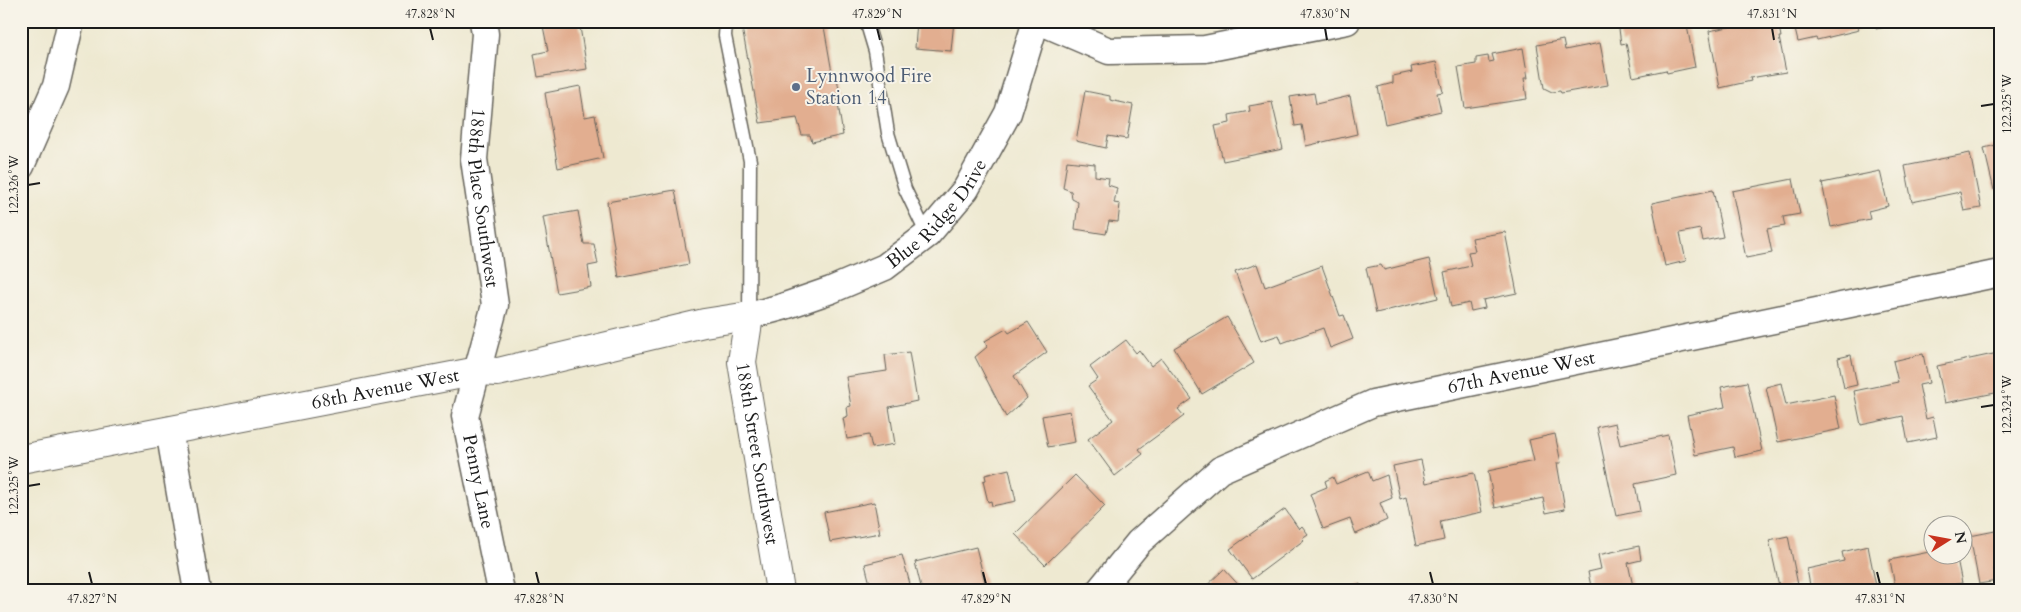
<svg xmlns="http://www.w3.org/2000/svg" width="2021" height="612" font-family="Cardo,serif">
	<rect width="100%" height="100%" fill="#f7f3e8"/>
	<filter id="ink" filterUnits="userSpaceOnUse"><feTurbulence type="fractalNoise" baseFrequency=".02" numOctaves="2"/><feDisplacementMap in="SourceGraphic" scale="10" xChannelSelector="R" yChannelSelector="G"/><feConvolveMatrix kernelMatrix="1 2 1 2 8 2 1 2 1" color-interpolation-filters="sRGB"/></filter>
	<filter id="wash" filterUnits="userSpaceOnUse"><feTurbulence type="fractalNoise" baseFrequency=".0096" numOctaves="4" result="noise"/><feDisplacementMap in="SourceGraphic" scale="20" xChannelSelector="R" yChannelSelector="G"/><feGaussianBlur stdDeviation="1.12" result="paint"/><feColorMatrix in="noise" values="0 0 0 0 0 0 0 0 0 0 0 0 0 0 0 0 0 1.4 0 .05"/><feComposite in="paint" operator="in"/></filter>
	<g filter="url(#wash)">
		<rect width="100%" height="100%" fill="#eee9d1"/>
		<g id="blocks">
			<!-- building -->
			<path fill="#e2ae90" d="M542,21H579L587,69L538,77L534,54L548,51Z
				M780,21H792L794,25L811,21H823L833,78L837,77L840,97L837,98L843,135L812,142L810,135H802L797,118L760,123L742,28Z
				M917,21H954L951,51L915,48Z
				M1681,21H1686L1695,67L1667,73L1666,70L1633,77L1626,43L1621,44L1619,29L1646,24L1647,28Z
				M1737,21H1778L1781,37H1779L1786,72L1750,78L1751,81L1720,88L1709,31L1738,25Z
				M1793,21H1857L1859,30L1817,40L1816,38L1798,42Z
				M1874,21H1908V22L1876,29Z
				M1992,21H2000V26L1993,28Z
				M1563,40L1565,50L1600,43L1608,85L1561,93L1560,91L1552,92L1544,88L1537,45Z
				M1523,48L1528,78H1524L1527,99L1465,108L1458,67L1476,64V58L1488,56L1489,62L1494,61L1492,54Z
				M1436,62L1443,92L1437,93L1441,111L1385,124L1378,87L1393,83V76L1412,72L1411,67Z
				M580,86L585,117L595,115L603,158L558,168L545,93Z
				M1085,91L1110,96V100L1133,105L1127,139L1108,136L1106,148L1076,141Z
				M1314,93L1316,104L1350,96L1357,134L1306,146L1302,125L1295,126L1290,97Z
				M1272,102L1283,149L1223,161L1215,126L1230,123L1229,115L1250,111L1249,106Z
				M2000,144V188L1994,190L1984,148Z
				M1970,153L1981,208L1964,211L1960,192L1912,202L1905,166Z
				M1067,161L1095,164V176L1109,178L1108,185L1117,188L1114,203L1120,204L1118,222L1109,221L1106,234L1075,229L1078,202L1072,199L1071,191L1063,188Z
				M1880,171L1888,206L1868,211L1870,219L1831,227L1822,183Z
				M1793,179L1800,214L1783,217L1785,226L1767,229L1772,253L1746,258L1732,191Z
				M675,190L689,264L619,278L607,202Z
				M1713,190L1723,237L1703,241L1700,229L1680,233L1686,261L1665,266L1652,203Z
				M578,211L584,244H594L598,264L588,266L591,287L557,293L543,217Z
				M1505,232L1517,293L1483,300L1485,308L1471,311L1469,303L1451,307L1444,272L1471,266L1468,252L1475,251L1472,238Z
				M1429,259L1438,298L1376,313L1366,268L1381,265L1384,270Z
				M1257,264L1265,287L1322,266L1340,316L1344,315L1353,339L1330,348L1323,328L1282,343L1279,335L1261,341L1235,272Z
				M1227,317L1254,363L1202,394L1174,348Z
				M1028,322L1047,352L1014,376L1027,398L1006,417L975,357L987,347L985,341L1006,329L1009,333Z
				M1126,340L1136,353L1139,350L1151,366L1161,358L1192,399L1178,409L1184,416L1139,449L1143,454L1115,476L1088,439L1113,420L1088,386L1098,379L1090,367Z
				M909,352L917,401L889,407L895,444L872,448L869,435L847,439L843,418L848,416L847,407L851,406L846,377L887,371L885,355Z
				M1998,353L2000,392L1945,403L1937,366Z
				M1923,354L1929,383L1919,385L1926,419L1933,417L1937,437L1908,443L1903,416L1861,425L1854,391L1898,382L1893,361Z
				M1851,355L1857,385L1844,388L1838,358Z
				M1747,382L1762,451L1735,457L1733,447L1695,455L1687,415L1725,407L1721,387Z
				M1781,383L1786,405L1834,395L1841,429L1778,442L1766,387Z
				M1070,411L1075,442L1048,447L1042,416Z
				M1615,423L1620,445L1668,435L1676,475L1635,484L1640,511L1616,516L1597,427Z
				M1555,434L1561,463H1557L1565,509L1546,513L1543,498L1495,508L1488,471L1534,461L1529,440Z
				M1421,460L1426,483L1474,473L1482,512L1440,521L1444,540L1416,546L1406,497L1400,499L1393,466Z
				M1009,469L1016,501L992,506L991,501L988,502L983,481L986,480L985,475Z
				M1368,471L1372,481L1387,475L1392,498L1380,503L1387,520L1356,534L1350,519L1323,529L1310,494L1327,487L1325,481L1333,477L1336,484Z
				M1075,475L1105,506L1045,565L1015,534Z
				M874,502L880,533L830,542L824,512Z
				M1285,509L1299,529L1302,526L1308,534L1302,538L1304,540L1252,579L1230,549Z
				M2000,530V568L1994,569L1997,581L1979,584L1970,536Z
				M1788,536L1798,585L1783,588L1784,591H1760L1779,586L1769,540Z
				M1639,546L1641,560L1628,563L1634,591H1592L1588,572L1601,569L1598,555Z
				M1868,546L1877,591H1811L1807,569L1844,561L1842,552Z
				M976,547L987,591H922L915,562Z
				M1934,551V554H1956L1962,583L1923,591H1896L1890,560Z
				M902,555L912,591H846L870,584L865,564Z
				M1224,569L1244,591H1201Z
				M1360,584L1364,591H1353L1351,589Z"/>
		</g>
	</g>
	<g filter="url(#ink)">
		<use href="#blocks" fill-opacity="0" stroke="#66645b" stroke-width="1"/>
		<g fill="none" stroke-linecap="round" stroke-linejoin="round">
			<!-- lane casing -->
			<g stroke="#66645b" stroke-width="15">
				<path id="lane" d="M726,21L725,36L750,161L749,316
					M866,21L875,51L888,133L905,189L927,235"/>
			</g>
			<!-- street casing -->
			<g stroke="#66645b" stroke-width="29">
				<g id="street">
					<path id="s1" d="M483,21L485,34L474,159L495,305L465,416L501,591"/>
					<path d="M1039,21L1109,51L1205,49L1347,21"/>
					<path d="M21,166L56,86L71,21"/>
					<path id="s2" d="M749,316L782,307L831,290L885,267L927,235L966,189L1008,113L1036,21"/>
					<path d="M169,430L197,591"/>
					<path id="s3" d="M1099,591L1139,542L1220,470L1373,403L2000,273"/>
				</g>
			</g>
			<!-- secondary casing -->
			<g stroke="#66645b" stroke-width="30">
				<g id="secondary">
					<path id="s4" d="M21,459L478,371L498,372L704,323L749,316L742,362L780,591"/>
				</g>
			</g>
			<!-- lane -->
			<use href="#lane" stroke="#fff" stroke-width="12"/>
			<!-- street -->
			<use href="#street" stroke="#fff" stroke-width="26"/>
			<!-- secondary -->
			<use href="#secondary" stroke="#fff" stroke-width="28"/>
		</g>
	</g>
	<!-- ticks -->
	<path fill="none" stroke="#1c1c1c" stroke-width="2" d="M430,28L433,40M877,28L880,40M1325,28L1327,40M1772,28L1774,40M1981,106L1994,104M28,185L40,183M1981,407L1994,405M28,486L40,484M89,572L92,584M536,572L539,584M983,572L986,584M1430,572L1433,584M1877,572L1880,584"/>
	<!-- markers -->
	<circle fill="#5c6f8a" stroke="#f7f3e8" stroke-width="2" cx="796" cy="87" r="5"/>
	<g text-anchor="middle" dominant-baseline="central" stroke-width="4" stroke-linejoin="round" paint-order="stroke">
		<!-- service labels -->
		<g font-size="19" fill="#4e5e75" stroke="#f7f3e8" text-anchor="start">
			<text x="806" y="76">Lynnwood Fire<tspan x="806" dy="22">Station 14</tspan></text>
		</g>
		<!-- street labels -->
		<g font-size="19" fill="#1c1c1c" stroke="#f7f3e8">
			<text stroke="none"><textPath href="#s1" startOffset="178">188th Place Southwest</textPath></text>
			<text stroke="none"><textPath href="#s2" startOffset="220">Blue Ridge Drive</textPath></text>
			<text stroke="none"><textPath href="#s3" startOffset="490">67th Avenue West</textPath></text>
			<text stroke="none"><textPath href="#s4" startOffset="371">68th Avenue West</textPath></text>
			<text stroke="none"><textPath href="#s4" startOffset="882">188th Street Southwest</textPath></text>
			<text stroke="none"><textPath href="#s1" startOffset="468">Penny Lane</textPath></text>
		</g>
	</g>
	<!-- margin -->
	<rect width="2021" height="612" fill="none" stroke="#f7f3e8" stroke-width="55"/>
	<!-- north arrow -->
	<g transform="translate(1948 540) rotate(79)"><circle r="24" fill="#f7f3e8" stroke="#9f9d96"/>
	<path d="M0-4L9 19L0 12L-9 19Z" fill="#c8321e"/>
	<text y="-8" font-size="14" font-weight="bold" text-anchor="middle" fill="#1c1c1c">N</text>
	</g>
	<rect x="28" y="28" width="1966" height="556" fill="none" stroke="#1c1c1c" stroke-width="2"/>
	<g font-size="12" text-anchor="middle" fill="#1c1c1c">
		<text x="430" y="18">47.828°N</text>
		<text x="877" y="18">47.829°N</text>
		<text x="1325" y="18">47.830°N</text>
		<text x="1772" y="18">47.831°N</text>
		<text transform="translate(2007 104) rotate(-90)" y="4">122.325°W</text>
		<text transform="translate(14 185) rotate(-90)" y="4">122.326°W</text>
		<text transform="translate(2007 405) rotate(-90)" y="4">122.324°W</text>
		<text transform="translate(14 486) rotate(-90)" y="4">122.325°W</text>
		<text x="92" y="603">47.827°N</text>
		<text x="539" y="603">47.828°N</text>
		<text x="986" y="603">47.829°N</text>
		<text x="1433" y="603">47.830°N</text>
		<text x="1880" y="603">47.831°N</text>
	</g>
</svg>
